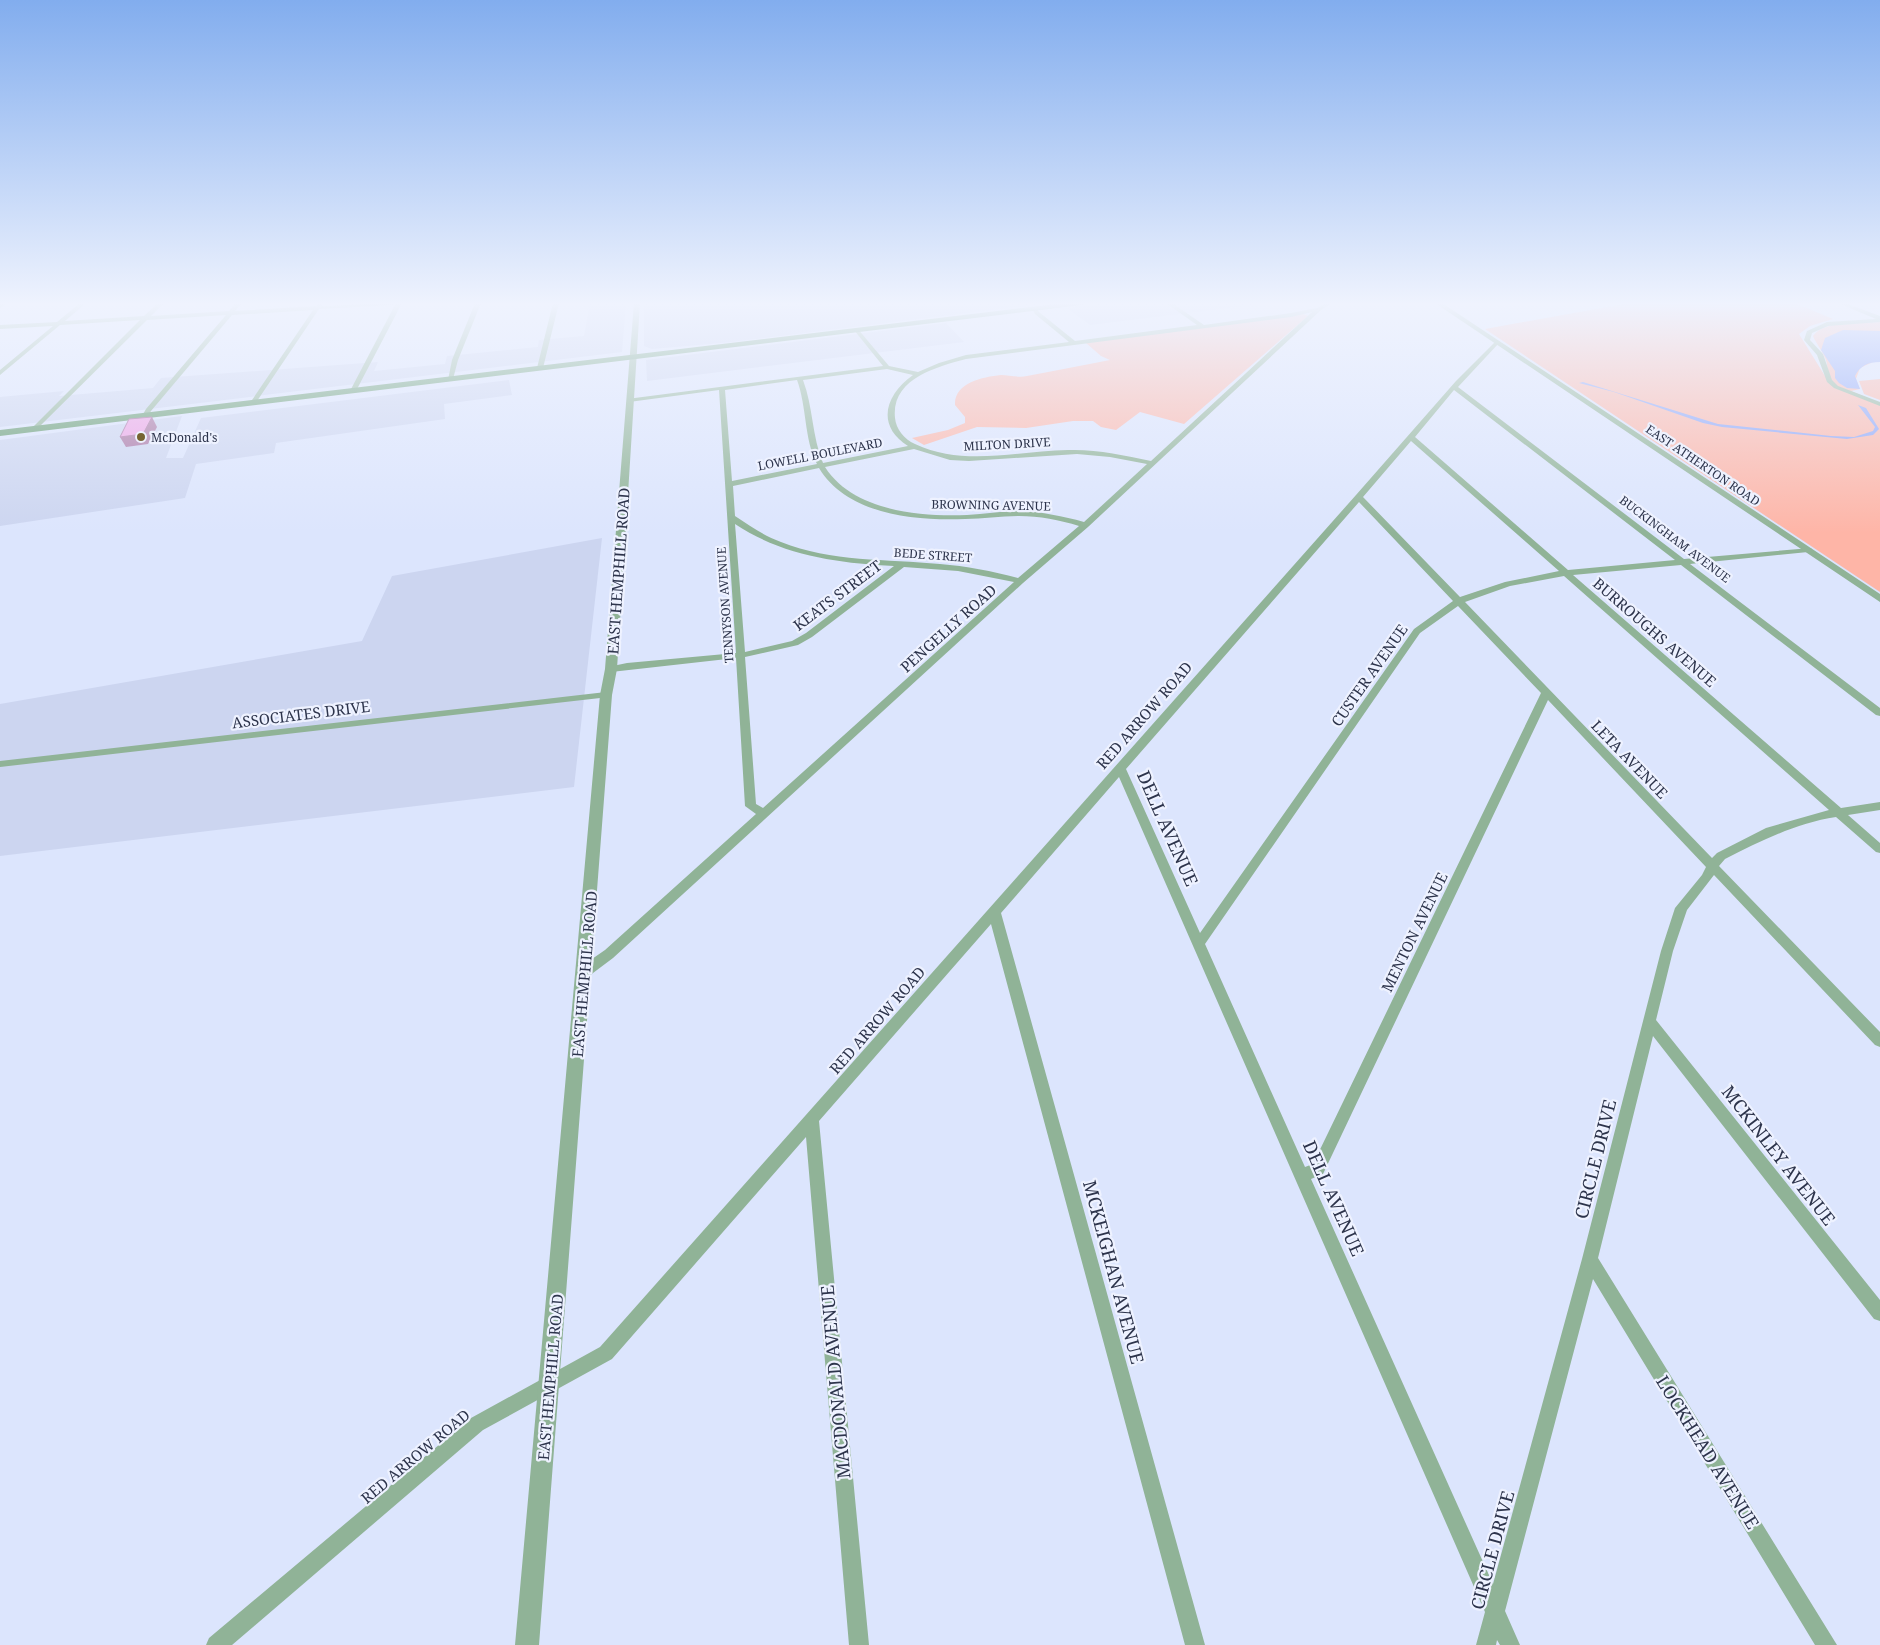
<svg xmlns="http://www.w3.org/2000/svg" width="1880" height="1645" font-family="'Noto Serif',serif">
	<rect width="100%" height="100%" fill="#dce5fd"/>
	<!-- built -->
	<path fill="#ccd5f0" d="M590,303H626L622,352L0,427V397L64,391L59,396L153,388L161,378L378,362L374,371L445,364L447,356L538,347L539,340L584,336Z
		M644,303H1049L732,342L652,349L644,346Z
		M1108,303H1268L1090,325L1067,308Z
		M946,323L964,342L647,381L646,360Z
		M509,380L512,395L444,404L445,419L276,443L274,453L196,464L185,498L0,526V440L182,416L166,458H183L201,418Z
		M602,538L574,787L0,856V704L362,641L392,576Z"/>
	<!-- green -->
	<path fill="#feb5a7" d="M1629,303H1795L1833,319L1810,326L1799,334L1825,376C1833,362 1818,348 1813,336C1824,320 1862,323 1880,322V362H1873L1860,368L1856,379L1860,389L1851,391L1880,403V592L1485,329Z
		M1303,314L1308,316L1184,424L1140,412L1116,430L1101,427L1093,421H1073L1026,428L977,427L924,445L912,438L948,430L965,423V417L955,405C954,383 982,377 1001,375C1009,375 1019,378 1027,376C1055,371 1083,365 1110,360L1101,356L1086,343Z
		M1880,379V400L1864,394L1859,381Z"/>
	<!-- water -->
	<path fill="#8aa3f7" d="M1843,330L1880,331V362C1868,362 1860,366 1855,376L1860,389L1847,388L1839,383L1835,378V371L1821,350L1825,338Z
		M1583,382L1718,424L1831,436L1854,437L1873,431L1875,427L1858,405L1866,408L1879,429L1873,435L1847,439L1722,427L1703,423L1614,392L1579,383Z"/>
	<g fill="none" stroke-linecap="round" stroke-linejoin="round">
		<!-- minor -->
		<path fill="#90b397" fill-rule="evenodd" d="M0,303H7L0,308Z
			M80,303H86L65,321L144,316L158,303H164L151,316L229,311L236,303H242L235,311L316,306L319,303H322V306L396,303L393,305L319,309L255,404L253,405L250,403L313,310L232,315L151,411L147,417L145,418L142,416L146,409L226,315L147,320L36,430H32V428L140,320L60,325L0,375V370L53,326L0,329V325L57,322Z
			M396,303H402L356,391L351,392L350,391Z
			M475,303H481L458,360L453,379L448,380L452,360Z
			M553,303H559L543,368L540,370L537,368Z
			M1166,303H1172L1204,325L1291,313L1317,308L1326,303H1332L1321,310L1088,527L1023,583L613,958L589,976L584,977L579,976L578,972L579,968L605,950L756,814L745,806L736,658L611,672L606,669L608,667L627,663L736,653L719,390L629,402L627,401V399L883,366L854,330L857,328L889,366L918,372L939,363L966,355L1069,342L1035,314L1032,308L1035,306L1039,312L1075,341L1197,325ZM1312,312L1151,461C1123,455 1096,449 1068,450C1016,451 964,467 915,444C904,439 896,429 895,418C891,379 936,367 966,359L1291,317ZM887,369L913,375C886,394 875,425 908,446L823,463C812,437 813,406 803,380ZM797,380C807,407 804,439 817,464L732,481L725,390ZM914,449L950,460L969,461L1077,454L1110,457L1147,464L1084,522C1063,516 1042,512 1020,511C1002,511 985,514 967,515C920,517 853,511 825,467ZM819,468C847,515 916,521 965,519C983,519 1001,516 1019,516C1039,516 1060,520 1079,526L1018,578C992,571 966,566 940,564C887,559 831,562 781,542C764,536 750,526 735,516L733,486ZM735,524C783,556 838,563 894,566L806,633L792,641L745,652ZM904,567L958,571L1014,582L763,808L756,804L745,657L798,645L812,637Z
			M1838,303H1845L1880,316V322L1828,326L1812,333L1810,340L1823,354L1832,380L1838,386L1880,402V406L1834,388L1827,382L1817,355L1804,340L1807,331L1827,322L1876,319Z
			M1497,340L1500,342L1499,343L1458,387L1684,559L1811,548L1812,550L1808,552L1690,564L1880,708V716L1876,715L1681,565L1573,575L1841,808L1880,802V810L1848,815L1880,843V853L1876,852L1836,817C1796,823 1761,841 1725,859L1719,866L1880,1032V1047L1875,1045L1714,875L1687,910L1673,951L1656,1020L1880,1300V1321L1874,1319L1653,1036L1598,1258L1837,1645H1815L1593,1279L1505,1611L1520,1645H1500L1497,1640L1496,1645H1476L1485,1612L1119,777L1001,913L1205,1645H1185L991,924L819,1121L869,1645H849L806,1137L612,1359L483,1430L232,1645H206L209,1638L471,1418L600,1347L1356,495L1456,381ZM1454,390L1675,560L1568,570L1415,437ZM1411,441L1559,571L1505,582L1460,597L1363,497ZM1359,502L1453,601L1414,629L1200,933L1126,769ZM1564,576L1829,810L1766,828L1717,853L1712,858L1465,602L1510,586ZM1458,606L1541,693L1313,1164L1305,1167L1205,944L1420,633ZM1548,700L1706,867L1702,875L1675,908L1661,951L1582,1259L1493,1584L1311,1179L1323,1174Z
			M606,692L609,693L611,695L609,697L0,767V761Z"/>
		<!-- tertiary -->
		<path fill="#90b397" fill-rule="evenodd" d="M634,303H640L617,669L612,695L539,1645H515L600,695L605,669Z
			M1435,303H1442L1880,594V602Z"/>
		<!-- secondary -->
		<path fill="#649a70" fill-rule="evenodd" d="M1065,303H1085L1081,305L0,436V430Z"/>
	</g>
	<!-- shaded-wall -->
	<path fill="#a771a0" d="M152,417L157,427L148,444L126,447L120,437Z"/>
	<!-- building -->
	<path fill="#eea1e5" stroke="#a771a0" d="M152,417L143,434L120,437L129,419Z"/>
	<!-- sky -->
	<linearGradient id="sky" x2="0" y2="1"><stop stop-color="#82adee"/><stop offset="0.57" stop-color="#eff3fe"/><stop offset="1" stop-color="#eff3fe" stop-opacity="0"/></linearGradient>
	<rect width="1880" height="533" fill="url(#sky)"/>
	<!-- markers -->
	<circle fill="#766432" stroke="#eef2ff" stroke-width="2" cx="141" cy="437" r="5"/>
	<g text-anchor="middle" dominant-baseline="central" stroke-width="4.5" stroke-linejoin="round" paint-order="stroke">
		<!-- far-poi labels -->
		<g font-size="12" fill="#2d344c" stroke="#eef2ff" text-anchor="start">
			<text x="151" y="437">McDonald's</text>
		</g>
		<!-- far-street labels -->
		<g font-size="12" fill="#2d344c" stroke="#eef2ff">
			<text transform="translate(1007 444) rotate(-3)">MILTON DRIVE</text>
			<text transform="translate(820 454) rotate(-11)">LOWELL BOULEVARD</text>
			<text transform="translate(1703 465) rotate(34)">EAST ATHERTON ROAD</text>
			<text transform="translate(991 505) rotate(1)">BROWNING AVENUE</text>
			<text transform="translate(1675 539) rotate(37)">BUCKINGHAM AVENUE</text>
			<text transform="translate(933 555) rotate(4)">BEDE STREET</text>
			<text transform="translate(725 605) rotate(-94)">TENNYSON AVENUE</text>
		</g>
		<!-- street labels -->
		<g font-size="15" fill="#2d344c" stroke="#eef2ff">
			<text transform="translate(618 571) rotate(-86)">EAST HEMPHILL ROAD</text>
			<text transform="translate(837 595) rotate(-37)">KEATS STREET</text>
			<text transform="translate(948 628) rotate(-42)">PENGELLY ROAD</text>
			<text transform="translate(1655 632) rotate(41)">BURROUGHS AVENUE</text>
			<text transform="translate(1369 675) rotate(-55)">CUSTER AVENUE</text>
			<text transform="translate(301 714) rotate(-7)">ASSOCIATES DRIVE</text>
			<text transform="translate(1144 715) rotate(-49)">RED ARROW ROAD</text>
			<text transform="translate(1630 759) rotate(46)">LETA AVENUE</text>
			<text transform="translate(1414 932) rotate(-64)">MENTON AVENUE</text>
			<text transform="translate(584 974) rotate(-85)">EAST HEMPHILL ROAD</text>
			<text transform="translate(877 1020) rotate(-49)">RED ARROW ROAD</text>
			<text transform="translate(550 1377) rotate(-85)">EAST HEMPHILL ROAD</text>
			<text transform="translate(415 1456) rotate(-40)">RED ARROW ROAD</text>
		</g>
		<!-- near-street labels -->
		<g font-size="18" fill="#2d344c" stroke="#eef2ff">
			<text transform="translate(1168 828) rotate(66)">DELL AVENUE</text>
			<text transform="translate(1779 1155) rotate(52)">MCKINLEY AVENUE</text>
			<text transform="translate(1595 1159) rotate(-76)">CIRCLE DRIVE</text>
			<text transform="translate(1334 1198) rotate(66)">DELL AVENUE</text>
			<text transform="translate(1114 1272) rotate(75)">MCKEIGHAN AVENUE</text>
			<text transform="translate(835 1382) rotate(-95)">MACDONALD AVENUE</text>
			<text transform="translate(1708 1452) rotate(58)">LOCKHEAD AVENUE</text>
			<text transform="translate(1492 1550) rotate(-75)">CIRCLE DRIVE</text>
		</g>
	</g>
</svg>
